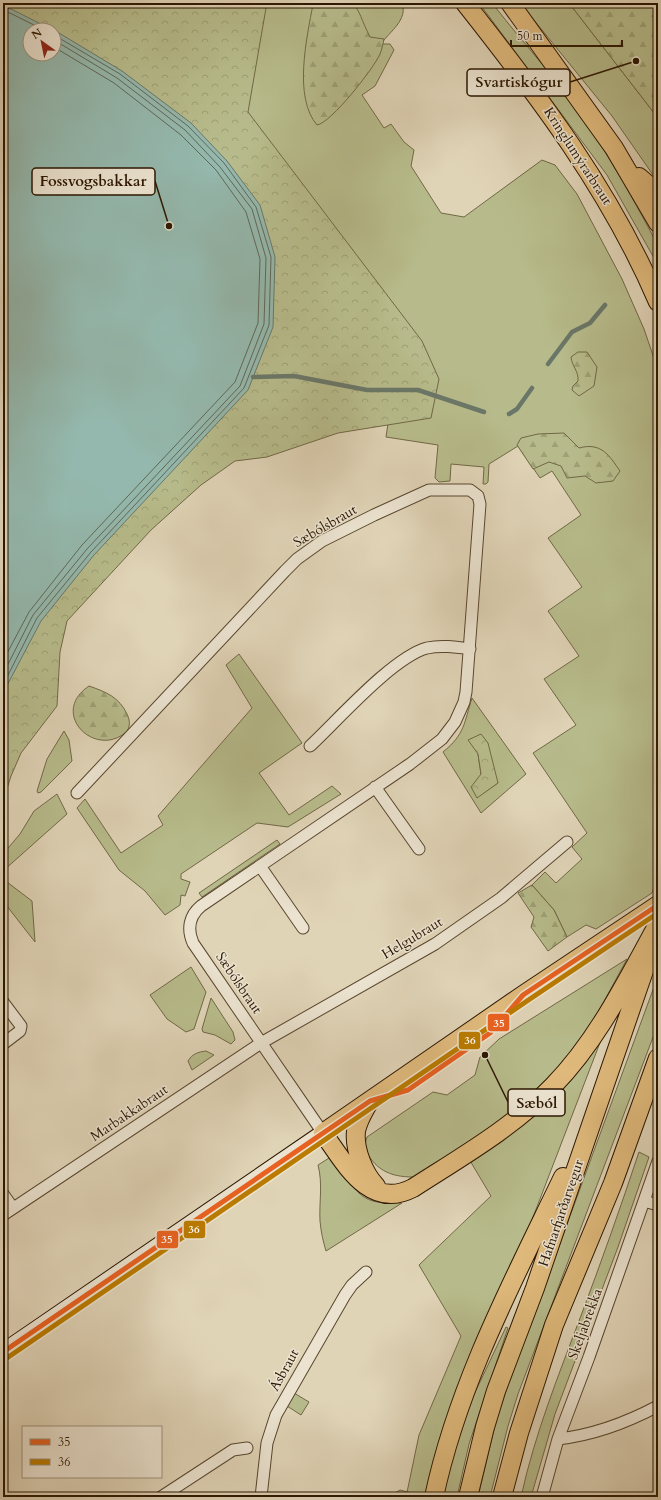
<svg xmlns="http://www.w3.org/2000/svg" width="661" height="1500" font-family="Cardo,serif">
	<defs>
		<pattern id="forest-firs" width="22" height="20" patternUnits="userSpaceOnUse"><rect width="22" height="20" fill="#b7bb8b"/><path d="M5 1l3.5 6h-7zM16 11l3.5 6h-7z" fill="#9ea076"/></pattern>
		<pattern id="park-crowns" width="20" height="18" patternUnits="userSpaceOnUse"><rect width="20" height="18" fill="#b7bb8b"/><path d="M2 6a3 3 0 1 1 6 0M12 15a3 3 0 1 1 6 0" fill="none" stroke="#9ea076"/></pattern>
	</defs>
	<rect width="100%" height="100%" fill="#e0d4b7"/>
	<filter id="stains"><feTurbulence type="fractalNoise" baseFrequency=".005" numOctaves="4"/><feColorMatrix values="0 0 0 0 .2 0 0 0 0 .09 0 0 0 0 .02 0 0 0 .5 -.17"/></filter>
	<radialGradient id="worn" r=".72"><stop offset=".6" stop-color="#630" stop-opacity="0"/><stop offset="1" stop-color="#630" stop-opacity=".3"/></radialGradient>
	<!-- grass -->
	<path fill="#b7bb8b" stroke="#716846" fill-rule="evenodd" d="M59,3H402C408,20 390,31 381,44H390L394,50L375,86L362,95L384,128L391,124L404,142L414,150L411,166L441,213L464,217L542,160L555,165L577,194L622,279L644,329L658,370V874L652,893L596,929L586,925L567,937L554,910L532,885L545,872L556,883L582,859L572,847L587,833L533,753L576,725L544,679L579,656L548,611L582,587L548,538L581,515L552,471L540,478L518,446L489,464L488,482L486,484H483L484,467L451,464L450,481L439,482L435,478L438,445L386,437L396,369Z
		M479,3H492C515,33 541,61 563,91C599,138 629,190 656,242L658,246V265L607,175Z
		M520,3H569L658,118V182L612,116Z
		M239,654L302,743L259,773L289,815L332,786L341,794L288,827L257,823L181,874V879L190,882L185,896L181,895L180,905L165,915L145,891L119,870L77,808L85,799L121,853L163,825L158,816L252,708L226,665Z
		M472,698L526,774L481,813L443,752C465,734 464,723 472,698ZM478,754L498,783L477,797L481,774Z
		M64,731L69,740L72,761L41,792L38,793L37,791L47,759Z
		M57,794L67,814L3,871V854L20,834L34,811Z
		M277,840L280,844L202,897L199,893Z
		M3,879L32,901L35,942L3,901Z
		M627,959L584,1038L558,1072L510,1116L413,1177C389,1177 374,1169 364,1147L367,1137L433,1092L447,1095L475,1075L480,1057L499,1039Z
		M191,967L206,992L194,1029L186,1032L167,1019L150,995Z
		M658,976V1024L518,1394L508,1426L490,1497H478L496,1421L507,1388Z
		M211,998L233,1032L235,1040L231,1044L215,1035L203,1032L202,1029Z
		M601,1040L530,1225L474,1351L443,1430L429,1497H406L419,1435L461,1336L419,1265L491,1196L469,1159Z
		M206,1051L214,1055L192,1070L188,1061C192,1054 198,1052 206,1051Z
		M639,1152L649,1157L618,1247L555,1414L531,1497H521C535,1433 559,1374 582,1313C602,1260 621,1206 639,1152Z
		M329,1158C360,1185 350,1206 402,1203L326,1251C323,1241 321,1232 320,1221C319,1202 323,1184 318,1165Z
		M506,1327L508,1328L469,1444L457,1497H442L457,1437L470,1403Z
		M294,1393L309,1402L301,1415L287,1406Z"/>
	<!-- forest -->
	<path fill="url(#forest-firs)" stroke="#716846" d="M321,3C364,3 352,1 370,37L384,39C383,44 382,49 380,54C374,68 331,123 317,125C293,97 307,37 313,4Z
		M569,3H658V118Z
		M578,352H587L597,367L594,386L579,396L572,390L573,386L578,381C579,371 572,367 571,357Z
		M564,433L579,448C601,442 609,455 620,471L613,481L596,483L585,476L567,478L561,466L549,462L533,469L517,445L521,438L538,434Z
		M89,686C106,692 119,697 127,714C130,720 131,728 125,733C94,758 49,713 89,686Z
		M532,885L554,910L567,937L548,951L531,927L534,917L518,893Z
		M400,1490L416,1494L417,1497H388Z"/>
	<!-- park -->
	<path fill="url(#park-crowns)" stroke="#716846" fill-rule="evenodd" d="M3,3H253L266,8L248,112L422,341L439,379L431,418L338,433L267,457L235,461L201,485L151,530L67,621L60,652L57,706L21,753L11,776L3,801ZM30,30H54V54H30Z
		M481,734L488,743L498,783L477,798L471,787L481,774L478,754L468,740Z"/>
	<!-- water -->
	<path fill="#94b8ad" stroke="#6a7768" d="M3,8L11,9L53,30H30V54H54V30L122,71L191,123L227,161L260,205L275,257L273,327L248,390L94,555L41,621L3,693Z"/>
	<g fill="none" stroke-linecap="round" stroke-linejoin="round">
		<!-- shore -->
		<path stroke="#606757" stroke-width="1" d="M3,12L10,13L44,30
			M3,661L29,612L82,545L235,382L258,323L260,259L246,212L216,170L181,135L114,83L54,47
			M3,674L33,615L87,549L240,386L264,324L266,258L252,209L220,167L185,130L117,78L54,40
			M3,685L37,618L91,552L244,388L269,325L271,257L256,207L224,163L188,126L120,74L54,35"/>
		<!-- stream -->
		<path stroke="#6a7768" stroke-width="4.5" d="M548,364L572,332L590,323L605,305
			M253,377L294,376L367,390H418L484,412
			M509,414L517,409L532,388"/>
		<!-- street casing -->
		<g stroke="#58462e" stroke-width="13">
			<path id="street" d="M310,746C337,721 393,657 427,648C441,645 455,647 470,649
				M375,787L419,849
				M77,793L285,571L297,559L322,541L374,515L429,490H470L478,496L480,504L466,692L464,702L455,722L442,739L410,764L201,906C189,916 187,929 193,943L323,1133
				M260,866L303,928
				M3,1002L21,1026L20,1031L3,1044
				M3,1194L13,1208
				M644,1201L658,1205
				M3,1215L261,1043L435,944L501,898L567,842
				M558,1439C594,1435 626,1423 658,1406
				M161,1497L233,1450L247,1448
				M261,1497L267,1443L276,1415L345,1295L352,1285L366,1272
				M542,1497L558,1439L589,1357L658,1161"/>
		</g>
		<!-- secondary casing -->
		<g stroke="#2b1601" stroke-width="18">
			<path id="secondary" d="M3,1352L323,1133"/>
		</g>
		<!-- primary casing -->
		<g stroke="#2b1601" stroke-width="20">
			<path id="primary" d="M465,3C540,98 610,190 658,302
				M510,3L614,148L658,223
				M639,177L653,189L658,196
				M658,905L523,995L323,1133C345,1163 369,1211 413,1188C461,1157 512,1128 553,1086C598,1040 627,980 658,924
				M369,1102C364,1111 358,1120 356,1131C354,1149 364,1174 376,1186
				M434,1497C458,1384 513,1281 563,1177
				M468,1497L485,1427L496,1391L535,1288L648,959
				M502,1497L519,1433L554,1325L613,1183L658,1058"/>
		</g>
		<!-- street -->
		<use href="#street" stroke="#ebe3d0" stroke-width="11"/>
		<!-- secondary -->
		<use href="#secondary" stroke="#ebe3d0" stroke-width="16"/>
		<!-- primary -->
		<use href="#primary" stroke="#e0ba7c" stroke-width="18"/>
		<!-- bus-1 casing -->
		<g stroke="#ebe3d0" stroke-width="8">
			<path id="bus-1" d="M3,1352L370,1101L408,1090L490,1033L523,995L658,905"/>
		</g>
		<!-- bus-2 casing -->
		<g stroke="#ebe3d0" stroke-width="8">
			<path id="bus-2" d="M7,1358L527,1001L658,913"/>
		</g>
		<!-- bus-1 -->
		<use href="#bus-1" stroke="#e86120" stroke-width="5"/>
		<!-- bus-2 -->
		<use href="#bus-2" stroke="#ba7b00" stroke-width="5"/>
	</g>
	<g text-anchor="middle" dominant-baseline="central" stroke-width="3" stroke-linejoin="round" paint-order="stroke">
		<!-- street labels -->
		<g font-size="14" fill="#2b1601" stroke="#ebe3d0">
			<text transform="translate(578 156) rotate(57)">Kringlumýrarbraut</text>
			<text transform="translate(325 526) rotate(-30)">Sæbólsbraut</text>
			<text transform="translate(412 938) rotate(-31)">Helgubraut</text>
			<text transform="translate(239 983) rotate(56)">Sæbólsbraut</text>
			<text transform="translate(129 1113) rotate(-34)">Marbakkabraut</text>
			<text transform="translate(561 1213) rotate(-71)">Hafnarfjarðarvegur</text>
			<text transform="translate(585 1324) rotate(-70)">Skeljabrekka</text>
			<text transform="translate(284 1370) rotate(-61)">Ásbraut</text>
		</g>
	</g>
	<!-- callouts -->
	<path fill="none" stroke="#2b1601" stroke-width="1.5" d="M636 61L570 82M169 226L155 181M485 1055L508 1102"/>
	<g fill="#2b1601" stroke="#ebe3d0" stroke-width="1.5">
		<circle cx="636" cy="61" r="4"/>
		<circle cx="169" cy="226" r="4"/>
		<circle cx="485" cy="1055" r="4"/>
	</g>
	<g fill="#ebe3d0" stroke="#2b1601" stroke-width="1.5">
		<rect x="467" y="69" width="103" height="27" rx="4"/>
		<rect x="32" y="168" width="123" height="27" rx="4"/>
		<rect x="508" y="1089" width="57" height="27" rx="4"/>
	</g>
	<g font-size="15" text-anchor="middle" font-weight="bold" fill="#2b1601">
		<text x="519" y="87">Svartiskógur</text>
		<text x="93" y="186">Fossvogsbakkar</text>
		<text x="537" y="1108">Sæból</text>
	</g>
	<g stroke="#ebe3d0" stroke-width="1.5">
		<rect x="487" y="1013" width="23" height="19" rx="4" fill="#e86120"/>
		<rect x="458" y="1031" width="23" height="19" rx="4" fill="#ba7b00"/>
		<rect x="183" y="1220" width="23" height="19" rx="4" fill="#ba7b00"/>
		<rect x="156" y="1230" width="23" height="19" rx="4" fill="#e86120"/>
	</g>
	<g font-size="11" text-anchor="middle" font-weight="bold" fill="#fff">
		<text x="499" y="1027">35</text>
		<text x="470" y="1044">36</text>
		<text x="194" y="1233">36</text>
		<text x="167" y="1243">35</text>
	</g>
	<!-- margin -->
	<rect width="661" height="1500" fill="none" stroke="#e0d4b7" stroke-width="16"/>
	<rect x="4" y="4" width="653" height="1492" fill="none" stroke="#2b1601" stroke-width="2"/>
	<rect x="8" y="8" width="645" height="1484" fill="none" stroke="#2b1601"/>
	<!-- legend -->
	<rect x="22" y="1426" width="140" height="52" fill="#ebe3d0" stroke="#9e917d"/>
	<rect x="30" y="1439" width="20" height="6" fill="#e86120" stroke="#9e917d"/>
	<text x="58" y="1446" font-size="12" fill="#2b1601">35</text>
	<rect x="30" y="1459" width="20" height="6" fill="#ba7b00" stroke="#9e917d"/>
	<text x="58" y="1466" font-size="12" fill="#2b1601">36</text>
	<!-- north arrow -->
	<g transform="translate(42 42) rotate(327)"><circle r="19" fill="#ebe3d0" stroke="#9e917d"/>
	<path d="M0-3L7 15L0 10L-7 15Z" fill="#8f2418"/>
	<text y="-6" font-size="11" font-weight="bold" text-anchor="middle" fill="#2b1601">N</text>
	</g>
	<!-- scale -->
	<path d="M511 40v6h111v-6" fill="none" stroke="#2b1601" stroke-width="2"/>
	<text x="517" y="40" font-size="12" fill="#2b1601" stroke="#ebe3d0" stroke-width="3" paint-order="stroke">50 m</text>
	<rect width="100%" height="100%" filter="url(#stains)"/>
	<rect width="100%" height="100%" fill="url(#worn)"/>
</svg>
